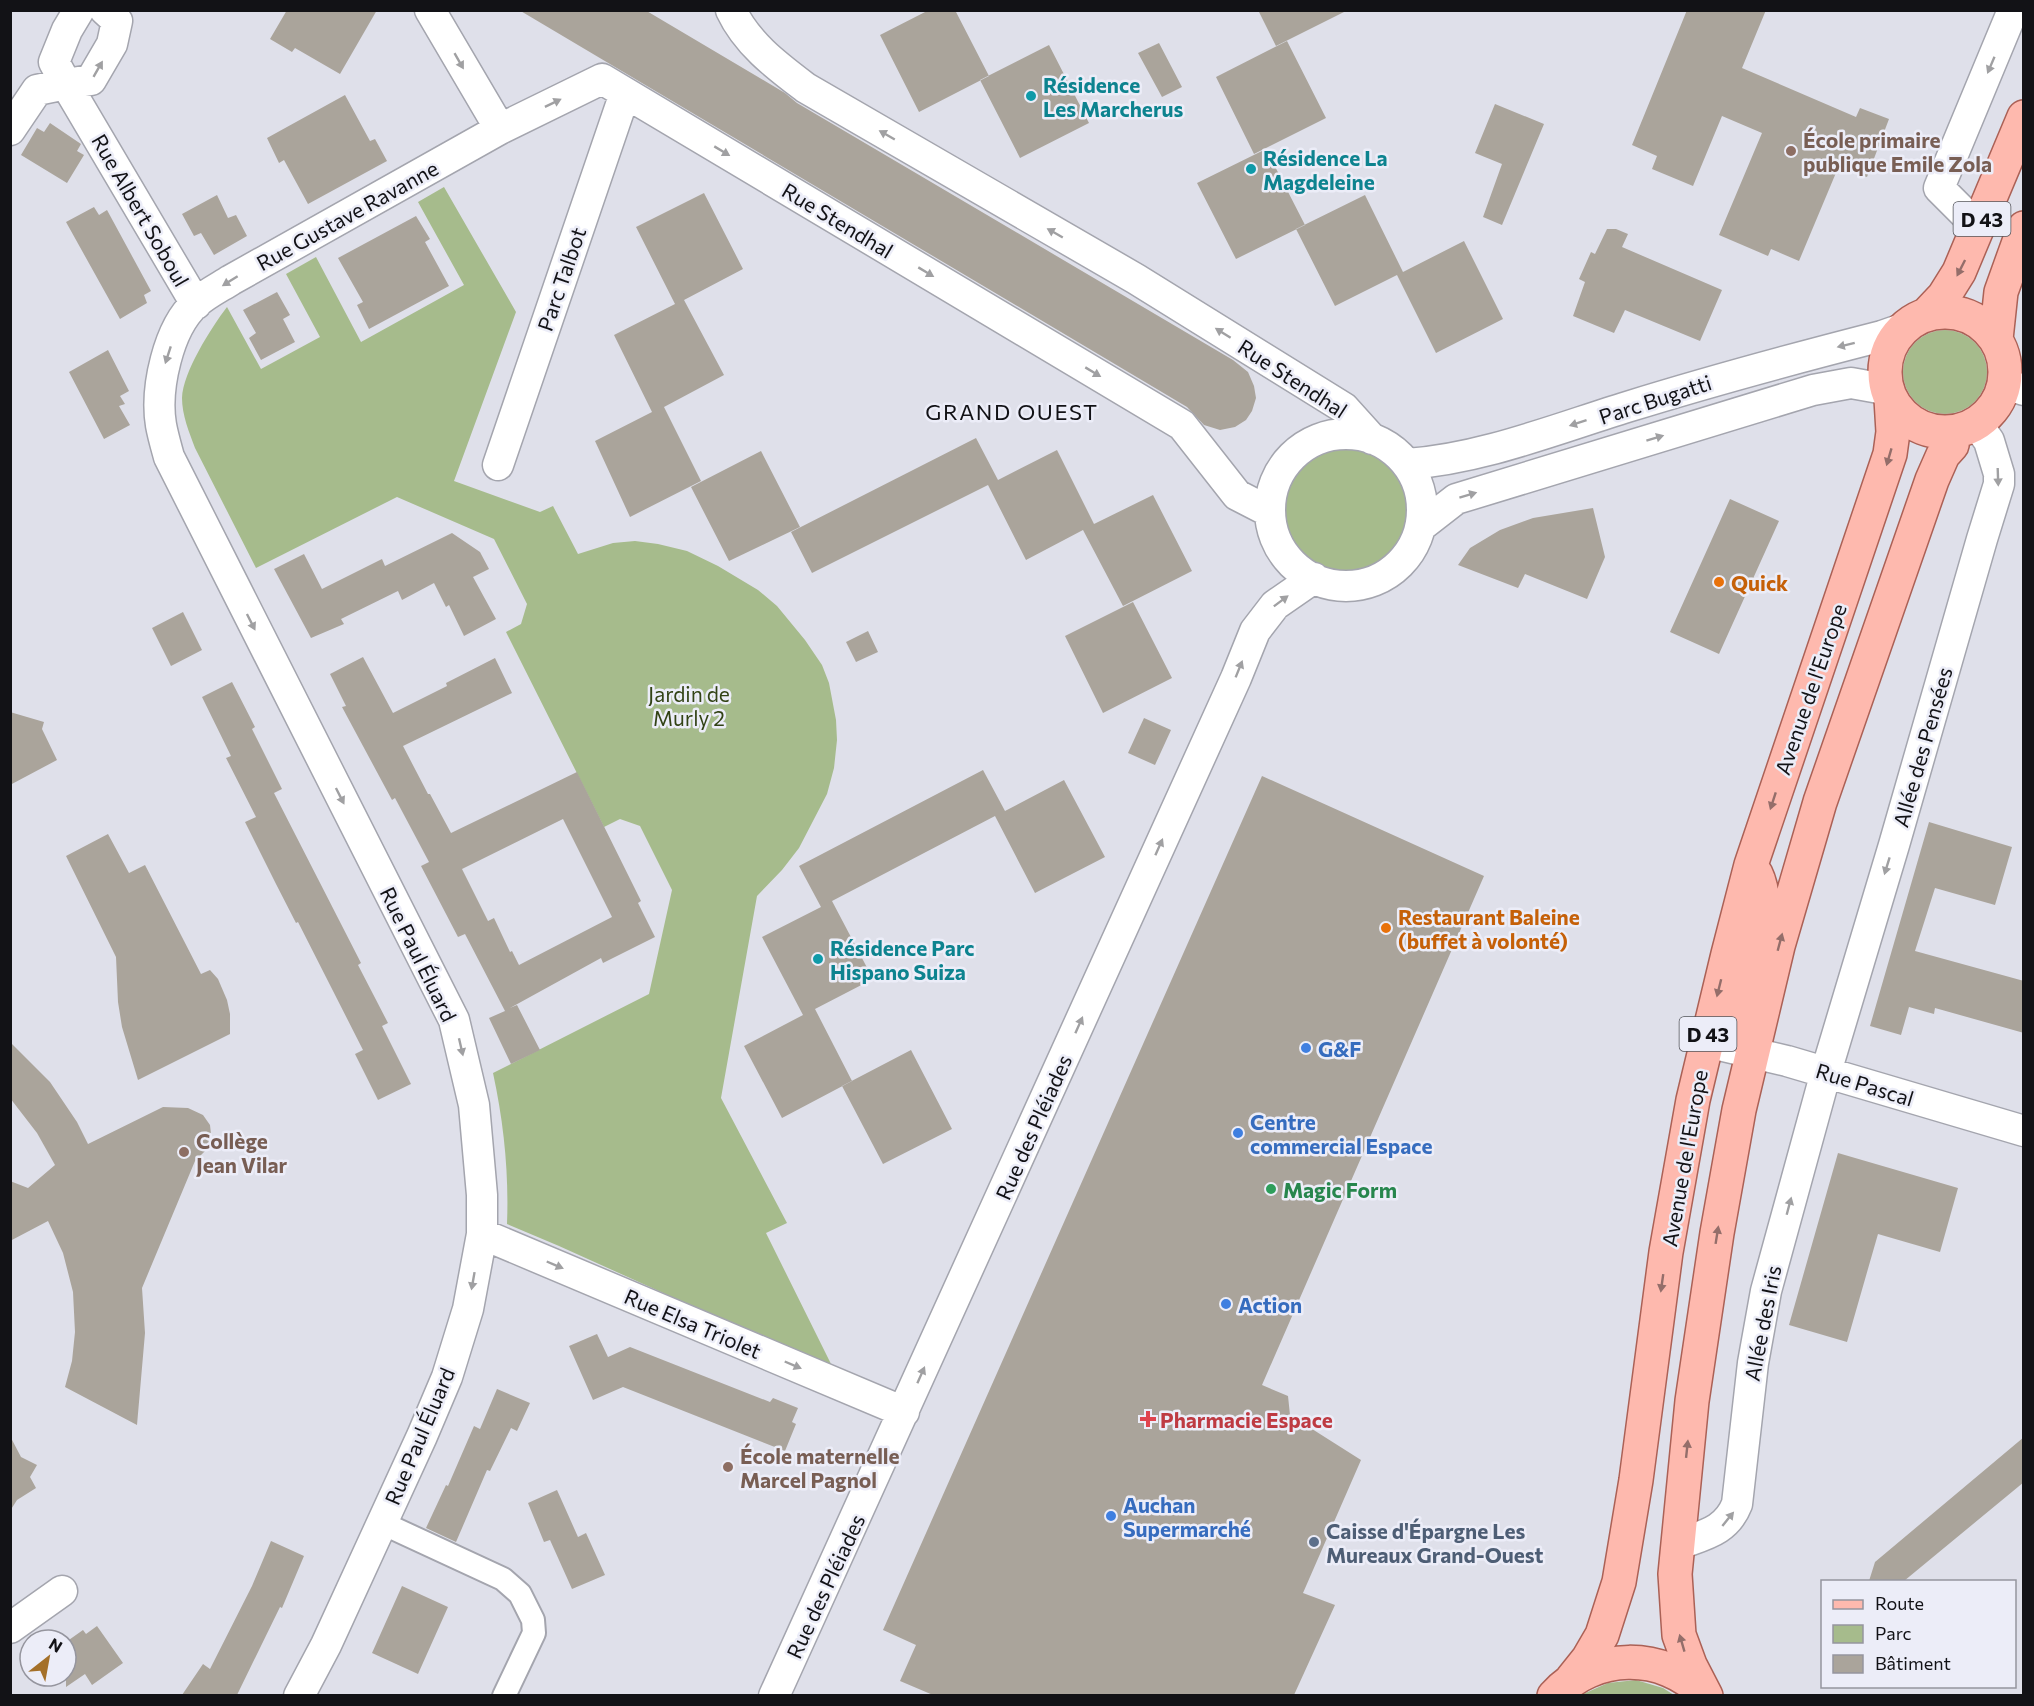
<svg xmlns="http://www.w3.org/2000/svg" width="2034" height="1706" font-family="Commissioner,sans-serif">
	<rect width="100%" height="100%" fill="#dfe0ea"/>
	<!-- green -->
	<path fill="#a6bb8c" d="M444,187L516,312L454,481L540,512L553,506L578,554L613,543L635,541L658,544L687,551L718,566L758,590L777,606L805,640L822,665L829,683L836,720L837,740L834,768L827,794L799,848L782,870L757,896L721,1098L787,1223L766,1233L834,1370L559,1246L507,1224C509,1173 504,1124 493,1073L649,994L672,890L640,826L620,819L604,827L506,632L521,624L527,604L494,539L397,497L256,568L195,448C189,432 182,415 182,398C183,372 211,328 227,307L261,369L320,337L286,274L316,257L361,342L464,285L418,202Z
		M1903 372a42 42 0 1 1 84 0a42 42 0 1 1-84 0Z
		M1281 509a63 63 0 1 1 126 0a63 63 0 1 1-126 0Z
		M1636,1680L1663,1688L1674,1695H1581L1608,1683Z"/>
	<!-- building -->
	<path fill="#aaa49b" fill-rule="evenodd" d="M287,10H377L340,74L295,48L292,52L270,39Z
		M519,10H645L785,93L797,103L1233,360L1248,372L1254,386L1256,398L1252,411L1246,420L1235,427L1220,430L1204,425L1187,407Z
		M929,10H955L989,76L919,112L880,35Z
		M1258,10H1348L1276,46Z
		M1687,10H1766L1742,68L1856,117L1860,108L1889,119L1867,177L1838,168L1799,261L1771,249L1768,256L1719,235L1762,133L1722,116L1693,186L1652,169L1657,156L1632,145Z
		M1287,41L1326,118L1254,154L1216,77Z
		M1159,43L1182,87L1162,97L1138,53Z
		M1049,45L1089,123L1020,158L980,80Z
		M345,95L370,141L375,139L387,161L308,204L284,160L279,163L267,138Z
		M1495,104L1544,124L1502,225L1483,217L1502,164L1475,153Z
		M50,123L81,144L77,151L84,155L67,183L21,155L37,128L44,132Z
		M1266,149L1305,225L1236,259L1197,183Z
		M704,193L743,269L684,300L724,375L664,407L701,481L630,517L595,441L652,412L614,335L675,304L636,227Z
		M217,195L228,218L236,215L247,236L214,255L201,233L194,236L182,214Z
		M1365,195L1403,272L1464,241L1503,319L1436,353L1397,275L1335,306L1296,229Z
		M94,207L99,215L107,210L151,291L144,295L147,303L120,319L66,222Z
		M416,216L430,239L425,242L449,286L369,329L357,305L363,302L338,258Z
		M1607,229H1616L1628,234L1622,247L1722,290L1700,341L1625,310L1614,333L1573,316L1585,282L1579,279L1591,252L1595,254Z
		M277,292L290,315L283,319L295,342L261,360L249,338L256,333L243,310Z
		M108,350L129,391L120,396L125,404L119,406L130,425L104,439L69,372Z
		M976,438L998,480L1057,450L1094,524L1153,495L1192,571L1123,606L1083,530L1026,560L988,485L812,573L791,532Z
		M761,451L800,527L729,561L691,487Z
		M1730,499L1779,521L1719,654L1670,632Z
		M1593,508L1605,557L1587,599L1525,574L1518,588L1458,565L1470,548L1500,530L1533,518Z
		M452,533L480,552L489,569L473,577L496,619L464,636L449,605L446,607L434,583L402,600L398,591L341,619L344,624L311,638L274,569L304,554L322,589L382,559L385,566Z
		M1133,602L1172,678L1103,713L1065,636Z
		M183,612L202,650L171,666L152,628Z
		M868,631L878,652L856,662L846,642Z
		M363,657L393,713L447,686L446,683L495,658L512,693L403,746L428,794H430L451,833L577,772L641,901L638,903L655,937L603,963L601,958L510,1008L517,1005L540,1050L511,1064L489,1018L505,1011L465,934L458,937L421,866L429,862L395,798L392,800L342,707L346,706L330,674ZM563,819L612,917L519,965L512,951L510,952L494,918L488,921L462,869Z
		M232,682L255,727L252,729L282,789L274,793L361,963L358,965L388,1023L382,1026L411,1084L378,1100L355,1054L363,1050L298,922L296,923L276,884L245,822L256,817L226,758L231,756L202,697Z
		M10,712L44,722L42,729L57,760L10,785Z
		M1144,718L1171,730L1155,765L1128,753Z
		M983,770L1005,811L1064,780L1105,857L1035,893L995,816L832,901L873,979L815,1009L852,1081L782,1118L744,1046L803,1015L762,937L821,907L799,866Z
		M1262,776L1484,876L1262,1385L1288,1396L1290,1415L1361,1460L1303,1593L1335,1605L1294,1695H933L900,1681L916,1645L883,1630Z
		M1929,822L2012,847L1995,905L1935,888L1915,951L2024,981V1033L1935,1008L1934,1014L1909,1007L1901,1035L1870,1026Z
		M108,834L129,873L145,865L201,974L210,970L218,979L227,1000L230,1014V1034L138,1080L122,1027L118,1002L116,957L66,856Z
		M10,1042L50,1082L77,1122L88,1144L163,1107L188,1108L203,1115L210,1125L211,1134L208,1148L195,1161L142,1288L145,1333L137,1425L65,1387L72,1361L75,1332L73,1292L63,1253L48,1221L10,1241V1181L28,1188L55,1165L37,1133L10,1098Z
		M911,1050L952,1129L883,1164L842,1086Z
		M1838,1153L1958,1188L1940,1252L1878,1234L1847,1342L1789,1325Z
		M597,1334L608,1357L630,1347L770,1402L773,1398L798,1408L792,1422L796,1424L785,1451L623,1387L593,1400L569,1346Z
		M497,1389L530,1403L517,1431L511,1428L490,1471L487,1470L456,1542L426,1528L446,1485L448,1486L474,1426L480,1429Z
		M10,1436L21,1457L37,1465L30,1477L36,1488L17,1500L10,1511Z
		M2024,1437V1482L1904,1581H1869L1875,1562Z
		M557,1490L578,1537L586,1533L605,1575L572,1589L550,1540L544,1542L528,1503Z
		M271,1541L304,1556L282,1608L280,1607L237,1695H182L203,1664L210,1669L252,1586Z
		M402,1586L448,1607L418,1674L372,1653Z
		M97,1626L123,1663L92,1685L85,1674L66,1687V1642L83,1630L86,1634Z"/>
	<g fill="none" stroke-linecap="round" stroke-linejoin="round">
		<!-- pedestrian casing -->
		<g stroke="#a4a5ae" stroke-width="26">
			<path id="pedestrian" d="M382,1523L503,1579L520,1594L533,1620L534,1633L504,1696"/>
		</g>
		<!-- minor casing -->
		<g stroke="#a4a5ae" stroke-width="33">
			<path id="minor" d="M79,10L67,30L54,62L66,84L91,80L112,44L117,21L105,10
				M430,10L500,129
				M731,10C747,44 777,66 806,88L1136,279L1344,408L1372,439
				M10,130L37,90L66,84L196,304
				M1979,228L1939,188L2013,10
				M2005,384L2024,390
				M1270 510a76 76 0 1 1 152 0a76 76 0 1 1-152 0Z
				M1407,464C1481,459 1556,429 1627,407C1711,381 1796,358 1882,336L1902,329
				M498,465L625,93
				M1420,527L1456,499L1813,390L1851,383L1879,388L1888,392
				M1706,1042L1787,1061L2024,1131
				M482,1234L904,1412
				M1677,1545C1703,1535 1726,1532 1737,1504L1753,1363L1766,1291L1826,1072L1894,845L1982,539L1999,484V474L1989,441L1977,424
				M10,1628L62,1591
				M299,1696L326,1645L422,1436L447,1377L468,1309L482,1234V1195L474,1105L454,1020L169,457C166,446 163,436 161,425C155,389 168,328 196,303C206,294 220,287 231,280L500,129L602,79L1182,425L1237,495L1270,512
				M774,1696L1236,678L1255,631L1275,605L1314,578"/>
		</g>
		<!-- primary casing -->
		<g stroke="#ab6156" stroke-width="36">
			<path id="primary" d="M1885 372a60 60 0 1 1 120 0a60 60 0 1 1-120 0Z
				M1927,314L1944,296L1959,272L2024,117
				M1996,339L2001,292L2024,228
				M1747,1040C1727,983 1780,924 1756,874
				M1572,1679L1588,1659L1602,1635L1619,1582L1636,1480L1666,1252L1693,1100L1728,954L1751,865L1890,454L1893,432L1891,399
				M1554,1696C1594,1652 1663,1651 1704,1694
				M1706,1696L1690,1665L1679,1635L1675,1574L1692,1401L1717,1233L1739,1110L1778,946L1820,802L1932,480L1943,455L1952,445L1954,432"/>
		</g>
		<!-- pedestrian -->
		<use href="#pedestrian" stroke="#fff" stroke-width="22"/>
		<!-- minor -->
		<use href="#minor" stroke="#fff" stroke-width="30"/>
		<!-- primary -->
		<use href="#primary" stroke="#feb9ae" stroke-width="33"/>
	</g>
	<!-- one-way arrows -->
	<defs><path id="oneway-solid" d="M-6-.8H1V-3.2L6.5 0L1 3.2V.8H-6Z" transform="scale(1.5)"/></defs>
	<g fill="#a0a0a2">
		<use href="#oneway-solid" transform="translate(459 61) rotate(60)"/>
		<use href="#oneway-solid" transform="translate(1991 65) rotate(113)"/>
		<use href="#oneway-solid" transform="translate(98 69) rotate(-60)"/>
		<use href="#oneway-solid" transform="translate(553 103) rotate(-26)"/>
		<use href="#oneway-solid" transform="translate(887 135) rotate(-150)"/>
		<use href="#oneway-solid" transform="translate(722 151) rotate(31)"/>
		<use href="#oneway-solid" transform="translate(1055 233) rotate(-150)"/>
		<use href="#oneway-solid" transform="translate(926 272) rotate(31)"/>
		<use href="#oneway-solid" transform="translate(230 281) rotate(148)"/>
		<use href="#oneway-solid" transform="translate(1223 333) rotate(-148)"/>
		<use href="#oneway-solid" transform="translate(1846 345) rotate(166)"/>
		<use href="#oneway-solid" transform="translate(168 355) rotate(108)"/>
		<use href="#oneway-solid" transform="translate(1093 372) rotate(31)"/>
		<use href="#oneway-solid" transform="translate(1578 423) rotate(162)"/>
		<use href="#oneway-solid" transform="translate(1655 438) rotate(-17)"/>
		<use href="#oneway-solid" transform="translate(1998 477) rotate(88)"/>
		<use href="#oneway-solid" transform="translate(1468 495) rotate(-17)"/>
		<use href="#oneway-solid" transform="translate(1281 601) rotate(-37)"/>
		<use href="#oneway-solid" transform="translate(251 622) rotate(63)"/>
		<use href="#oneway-solid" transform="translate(1239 669) rotate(-68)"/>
		<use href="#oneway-solid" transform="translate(340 796) rotate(63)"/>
		<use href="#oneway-solid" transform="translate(1159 847) rotate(-66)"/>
		<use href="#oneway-solid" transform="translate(1887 866) rotate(107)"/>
		<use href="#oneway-solid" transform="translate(1079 1025) rotate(-66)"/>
		<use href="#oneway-solid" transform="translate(461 1047) rotate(77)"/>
		<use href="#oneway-solid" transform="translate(1789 1206) rotate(-75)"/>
		<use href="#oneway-solid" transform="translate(555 1265) rotate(23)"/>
		<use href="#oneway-solid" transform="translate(473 1281) rotate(100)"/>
		<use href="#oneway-solid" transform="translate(793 1365) rotate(23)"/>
		<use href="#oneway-solid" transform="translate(921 1375) rotate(-66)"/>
		<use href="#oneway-solid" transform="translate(1728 1519) rotate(-51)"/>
	</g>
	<g fill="#946e6a">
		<use href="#oneway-solid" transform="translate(1961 268) rotate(117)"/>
		<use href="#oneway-solid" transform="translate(1889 457) rotate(106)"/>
		<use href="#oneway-solid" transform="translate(1773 801) rotate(108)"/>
		<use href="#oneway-solid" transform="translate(1780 942) rotate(-75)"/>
		<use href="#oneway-solid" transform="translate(1719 988) rotate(104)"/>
		<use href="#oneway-solid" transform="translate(1717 1235) rotate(-81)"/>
		<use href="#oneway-solid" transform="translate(1662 1283) rotate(98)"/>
		<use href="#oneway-solid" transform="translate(1687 1449) rotate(-84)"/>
		<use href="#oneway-solid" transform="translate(1682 1643) rotate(-106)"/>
	</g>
	<!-- markers -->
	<g fill="#0f9aa8" stroke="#ecedf8" stroke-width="2">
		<circle cx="1031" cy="96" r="6"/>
		<circle cx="1251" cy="169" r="6"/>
		<circle cx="818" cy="959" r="6"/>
	</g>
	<g fill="#8d6e63" stroke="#ecedf8" stroke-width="2">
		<circle cx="1791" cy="151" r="6"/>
		<circle cx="184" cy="1152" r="6"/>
		<circle cx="728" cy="1467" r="6"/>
	</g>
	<g fill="#e8710a" stroke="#ecedf8" stroke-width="2">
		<circle cx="1719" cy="582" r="6"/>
		<circle cx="1386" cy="928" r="6"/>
	</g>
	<g fill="#3f7fe0" stroke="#ecedf8" stroke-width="2">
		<circle cx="1306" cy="1048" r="6"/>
		<circle cx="1238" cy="1133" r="6"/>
		<circle cx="1226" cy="1304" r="6"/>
		<circle cx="1111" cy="1516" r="6"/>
	</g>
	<circle fill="#2e9e5b" stroke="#ecedf8" stroke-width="2" cx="1271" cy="1189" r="6"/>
	<path fill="#e0444e" stroke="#ecedf8" stroke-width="2" d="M1145 1410h6v6h6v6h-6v6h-6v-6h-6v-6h6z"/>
	<circle fill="#5c6f8a" stroke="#ecedf8" stroke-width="2" cx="1314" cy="1542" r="6"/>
	<g text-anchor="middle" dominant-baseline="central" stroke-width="5" stroke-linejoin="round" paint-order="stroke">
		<!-- shield labels -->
		<g fill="#ecedf8" stroke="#53545a" stroke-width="1.5">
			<rect x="1953.5" y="202" width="57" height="34" rx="4.5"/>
			<rect x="1679.5" y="1017" width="57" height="34" rx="4.5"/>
		</g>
		<g font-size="20" font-weight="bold" fill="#121216">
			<text x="1982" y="219">D 43</text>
			<text x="1708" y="1034">D 43</text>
		</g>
		<!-- culture labels -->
		<g font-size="21" font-weight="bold" fill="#0d838f" stroke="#ecedf8" text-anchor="start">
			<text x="1043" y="84">Résidence<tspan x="1043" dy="24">Les Marcherus</tspan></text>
			<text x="1263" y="157">Résidence La<tspan x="1263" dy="24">Magdeleine</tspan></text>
			<text x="830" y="947">Résidence Parc<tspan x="830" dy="24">Hispano Suiza</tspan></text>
		</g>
		<!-- education labels -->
		<g font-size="21" font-weight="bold" fill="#785e54" stroke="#ecedf8" text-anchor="start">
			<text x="1803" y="139">École primaire<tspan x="1803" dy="24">publique Emile Zola</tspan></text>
			<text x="196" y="1140">Collège<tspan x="196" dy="24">Jean Vilar</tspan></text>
			<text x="740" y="1455">École maternelle<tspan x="740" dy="24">Marcel Pagnol</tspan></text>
		</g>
		<!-- street labels -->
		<g font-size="21" fill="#121216" stroke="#ecedf8">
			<text transform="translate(141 210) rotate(60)">Rue Albert Soboul</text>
			<text transform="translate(347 215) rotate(-29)">Rue Gustave Ravanne</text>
			<text transform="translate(838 220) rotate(31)">Rue Stendhal</text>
			<text transform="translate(561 279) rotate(-71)">Parc Talbot</text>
			<text transform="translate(1293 378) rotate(33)">Rue Stendhal</text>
			<text transform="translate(1655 399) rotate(-18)">Parc Bugatti</text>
			<text transform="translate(1810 689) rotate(-71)">Avenue de l'Europe</text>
			<text transform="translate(1922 747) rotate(-74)">Allée des Pensées</text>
			<text transform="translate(419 954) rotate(64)">Rue Paul Éluard</text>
			<text transform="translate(1865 1084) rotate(17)">Rue Pascal</text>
			<text transform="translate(1033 1127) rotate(-66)">Rue des Pléiades</text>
			<text transform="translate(1684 1158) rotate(-80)">Avenue de l'Europe</text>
			<text transform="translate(693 1323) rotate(23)">Rue Elsa Triolet</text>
			<text transform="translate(1762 1323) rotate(-79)">Allée des Iris</text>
			<text transform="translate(419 1436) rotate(-67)">Rue Paul Éluard</text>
			<text transform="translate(825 1586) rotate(-65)">Rue des Pléiades</text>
		</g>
		<!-- food labels -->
		<g font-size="21" font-weight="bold" fill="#c56008" stroke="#ecedf8" text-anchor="start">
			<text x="1731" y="582">Quick</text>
			<text x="1398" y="916">Restaurant Baleine<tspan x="1398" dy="24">(buffet à volonté)</tspan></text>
		</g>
		<!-- park labels -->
		<g font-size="21" fill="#324315" stroke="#ecedf8">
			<text x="689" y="693">Jardin de<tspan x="689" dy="24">Murly 2</tspan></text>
		</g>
		<!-- shop labels -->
		<g font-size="21" font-weight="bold" fill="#366cbe" stroke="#ecedf8" text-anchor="start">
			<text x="1318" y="1048">G&amp;F</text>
			<text x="1250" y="1121">Centre<tspan x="1250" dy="24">commercial Espace</tspan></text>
			<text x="1238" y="1304">Action</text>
			<text x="1123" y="1504">Auchan<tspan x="1123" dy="24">Supermarché</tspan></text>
		</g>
		<!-- leisure labels -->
		<g font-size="21" font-weight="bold" fill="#27864d" stroke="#ecedf8" text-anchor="start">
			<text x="1283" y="1189">Magic Form</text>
		</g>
		<!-- health labels -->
		<g font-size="21" font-weight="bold" fill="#be3a42" stroke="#ecedf8" text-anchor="start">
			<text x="1160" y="1419">Pharmacie Espace</text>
		</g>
		<!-- service labels -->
		<g font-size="21" font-weight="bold" fill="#4e5e75" stroke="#ecedf8" text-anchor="start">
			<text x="1326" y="1530">Caisse d'Épargne Les<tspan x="1326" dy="24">Mureaux Grand-Ouest</tspan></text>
		</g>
		<!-- neighbourhood labels -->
		<g font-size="22" letter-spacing="1.5" fill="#121216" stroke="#ecedf8">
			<text x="1012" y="411">GRAND OUEST</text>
		</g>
	</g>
	<!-- border -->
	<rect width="2034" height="1706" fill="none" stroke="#121216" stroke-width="24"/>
	<!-- legend -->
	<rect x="1821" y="1580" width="195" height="108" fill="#ecedf8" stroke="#95959e" stroke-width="1.5"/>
	<rect x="1833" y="1600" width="30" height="9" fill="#feb9ae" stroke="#95959e" stroke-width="1.5"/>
	<text x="1875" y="1610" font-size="18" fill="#121216">Route</text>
	<rect x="1833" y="1625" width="30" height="18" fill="#a6bb8c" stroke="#95959e" stroke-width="1.5"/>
	<text x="1875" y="1640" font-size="18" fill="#121216">Parc</text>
	<rect x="1833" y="1655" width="30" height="18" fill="#aaa49b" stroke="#95959e" stroke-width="1.5"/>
	<text x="1875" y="1670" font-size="18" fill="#121216">Bâtiment</text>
	<!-- north arrow -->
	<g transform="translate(48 1658) rotate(31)"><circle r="28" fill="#ecedf8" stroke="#95959e" stroke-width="1.5"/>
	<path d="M0-4.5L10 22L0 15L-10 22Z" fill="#a47029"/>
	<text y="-9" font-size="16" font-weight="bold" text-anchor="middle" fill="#121216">N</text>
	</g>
</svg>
